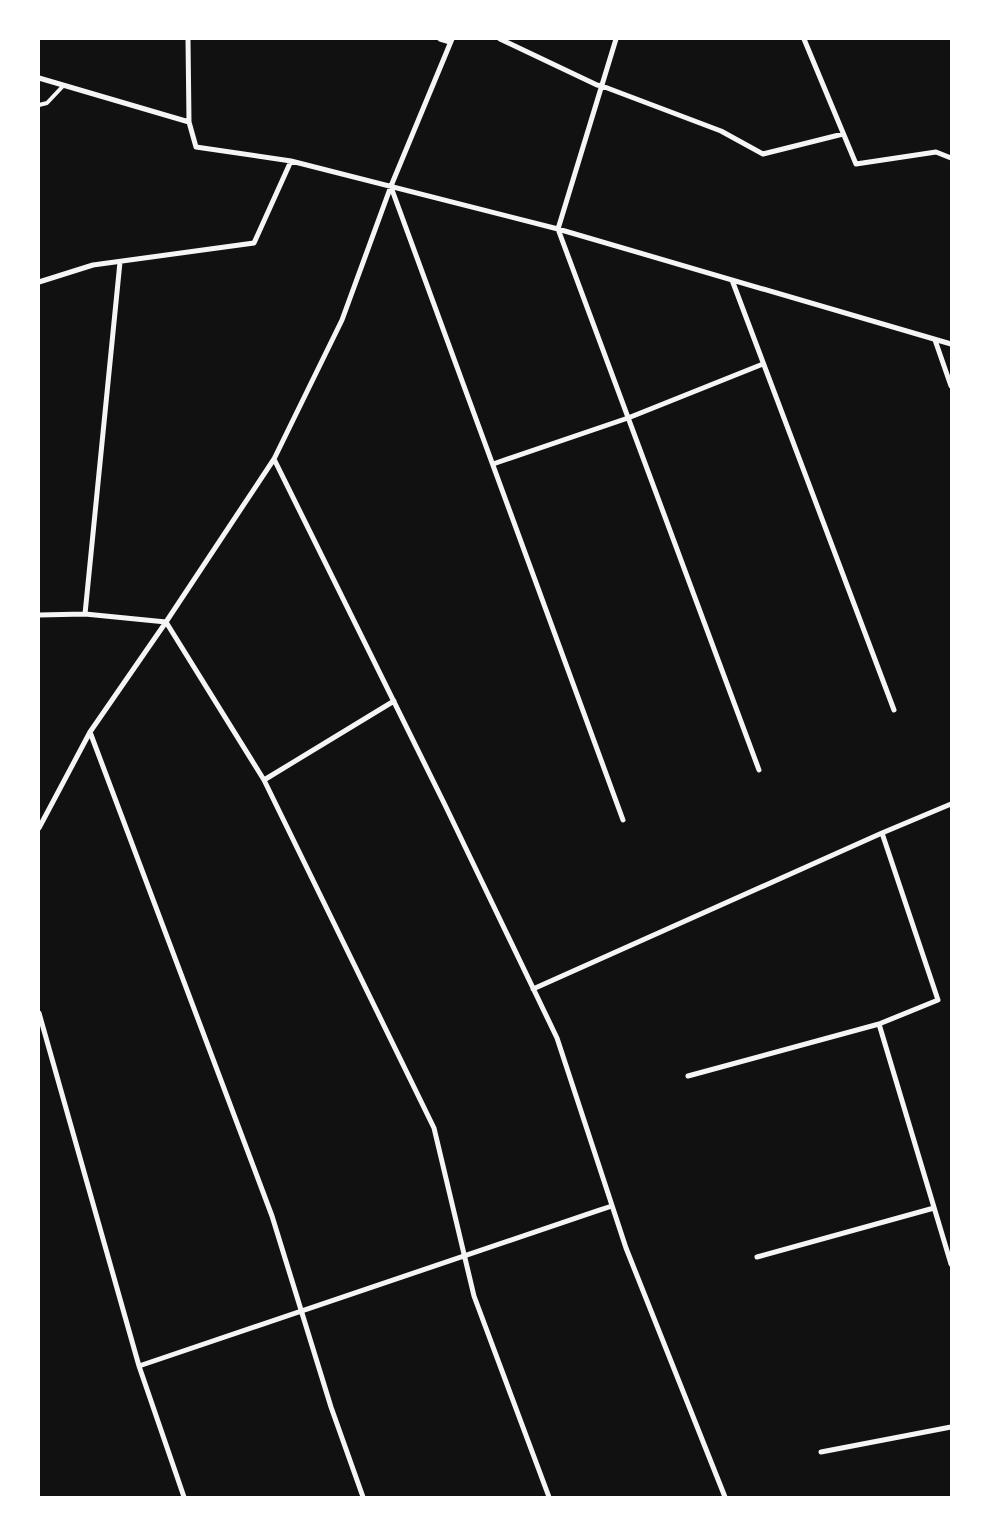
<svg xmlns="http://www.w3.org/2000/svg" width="990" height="1536" font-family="'Source Serif 4',serif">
	<rect width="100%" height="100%" fill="#111"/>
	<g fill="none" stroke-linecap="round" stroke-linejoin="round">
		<!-- service -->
		<path stroke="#f5f5f5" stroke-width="4" d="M39,105L47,103L64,85"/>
		<!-- minor -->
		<path stroke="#f5f5f5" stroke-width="5" d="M188,39L189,122L196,147L291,161L558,229L951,344
			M440,39L450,42
			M500,39L597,85L602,86L721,131L763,154L843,134
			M616,39L558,229L759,770
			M804,39L856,164L936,152L951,158
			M39,78L189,122
			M391,187L623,820
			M732,280L894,710
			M39,282L93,265L254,243L291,161
			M935,340L951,386
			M274,459L445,805L557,1038L626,1248L725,1497
			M493,464L628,418L763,364
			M85,614L120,262
			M39,615L85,614L166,622
			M166,622L264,780L434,1128L474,1296L549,1497
			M90,732L272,1216L331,1407L363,1497
			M264,780L394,701
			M39,828L90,732L166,622L274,459L342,320L391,186L452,39
			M533,989L882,833L951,804
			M39,1013L139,1366L184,1497
			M879,1024L951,1264
			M688,1076L879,1024L938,1000L882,833
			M757,1257L934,1208
			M139,1366C297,1313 454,1258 612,1206
			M821,1452L951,1427"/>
	</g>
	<!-- border -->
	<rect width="990" height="1536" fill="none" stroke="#ffffff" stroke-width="80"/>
</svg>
